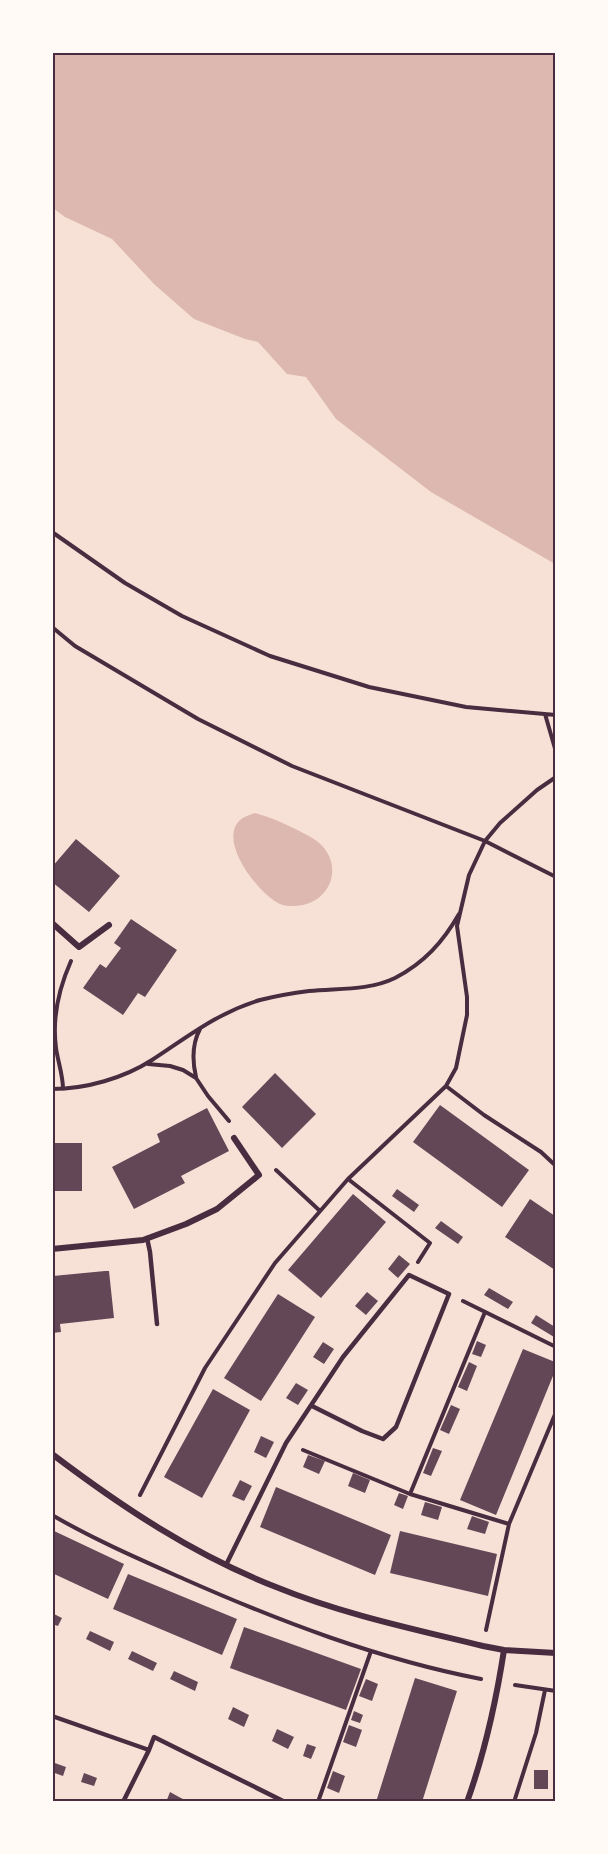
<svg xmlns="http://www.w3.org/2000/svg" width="608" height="1854" font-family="'IBM Plex Serif',serif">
	<rect width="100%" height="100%" fill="#f7e1d7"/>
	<!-- water -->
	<path fill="#dcb8b0" d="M52,53H555V564L431,492L336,419L306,377L287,374L258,342L245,339L194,319L154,284L112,239L65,217L53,208Z
		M255,813C274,818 297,829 314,839C343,858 336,897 303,905C295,906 287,907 280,904C260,895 218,843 239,821C243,817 249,815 255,813Z"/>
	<!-- building -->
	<path fill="#644757" d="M76,839L120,876L89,912L52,882V867Z
		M131,919L177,950L145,997L138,993L123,1015L83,988L100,964L106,968L121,948L114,943Z
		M275,1073L316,1114L282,1148L242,1107Z
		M440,1105L529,1170L502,1207L413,1142Z
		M207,1108L229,1151L181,1176L185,1183L134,1209L112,1167L160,1142L157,1134Z
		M52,1143H82V1191H52Z
		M397,1189L419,1205L414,1212L392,1196Z
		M353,1194L386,1222L321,1298L288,1270Z
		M530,1199L555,1216V1270L505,1237Z
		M441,1221L463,1237L458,1244L435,1228Z
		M399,1255L410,1264L398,1278L388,1269Z
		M105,1271H109L114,1318L60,1324L61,1332L52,1333L53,1276Z
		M489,1288L513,1302L508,1309L484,1295Z
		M367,1292L378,1301L366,1315L355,1306Z
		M278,1294L315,1317L261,1401L224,1378Z
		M536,1315L555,1327L554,1337L531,1323Z
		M477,1341L486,1345L481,1357L472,1354Z
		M323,1342L334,1349L324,1364L313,1357Z
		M523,1349L555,1362V1371L496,1515L460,1500Z
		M469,1362L477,1366L467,1391L458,1387Z
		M296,1383L308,1390L298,1405L286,1398Z
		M213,1389L250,1410L202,1498L164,1477Z
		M451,1405L460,1409L449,1434L440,1430Z
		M261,1436L274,1442L266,1458L254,1452Z
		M433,1448L442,1451L431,1476L423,1473Z
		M308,1455L325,1461L319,1474L303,1467Z
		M353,1473L370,1480L365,1493L348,1486Z
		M240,1480L252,1486L244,1501L232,1496Z
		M276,1487L391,1535L375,1575L260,1527Z
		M399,1493L408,1496L403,1509L394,1505Z
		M425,1502L442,1507L438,1520L421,1515Z
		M472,1516L489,1522L485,1534L467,1529Z
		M52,1530L124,1564L108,1599L52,1573Z
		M400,1531L497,1554L488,1596L390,1573Z
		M128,1574L237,1619L222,1655L113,1609Z
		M52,1613L62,1618L58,1626L52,1624Z
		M244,1627L361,1669L346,1710L230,1668Z
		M90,1631L114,1642L110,1651L86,1639Z
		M132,1651L157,1663L153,1671L128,1659Z
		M174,1671L198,1682L195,1691L170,1679Z
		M415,1678L457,1691L422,1802H376Z
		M366,1679L378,1684L372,1701L359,1696Z
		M233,1707L249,1715L244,1727L228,1719Z
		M354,1711L363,1715L360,1723L351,1720Z
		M349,1725L362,1730L356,1747L343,1742Z
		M277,1729L294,1737L288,1749L272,1741Z
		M307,1744L316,1747L311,1759L303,1756Z
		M52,1762L66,1767L63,1776L52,1772Z
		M534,1770H548V1789H534Z
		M333,1771L345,1776L339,1793L327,1788Z
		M84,1773L97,1778L94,1786L81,1782Z
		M170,1792L179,1797L189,1802H166Z"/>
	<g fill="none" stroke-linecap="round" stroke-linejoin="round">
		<!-- path -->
		<path stroke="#4a2c40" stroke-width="4" d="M52,532L125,583L182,616L270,656L369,687L466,707L556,715
			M52,627L75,646L198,719L292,766L485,841L556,877
			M545,714L556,752
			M148,1064L170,1066L183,1070L196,1078L208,1096L229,1121
			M196,1077C192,1060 192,1044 200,1029
			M446,1086L456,1068L467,1015V997L457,926L469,875L485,841L500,823L537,790L556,777
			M52,1089C86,1089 124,1078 152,1060C189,1036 217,1013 260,1000C276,996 293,993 309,991C338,988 368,991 395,978C424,963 443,942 459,914
			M63,1089C63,1075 58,1062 56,1048C52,1018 59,988 71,961
			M276,1170L320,1211
			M348,1179L430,1243L418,1262
			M463,1301L556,1347
			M485,1312L410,1494L509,1524
			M303,1450L410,1494
			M140,1495L205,1368L275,1263L348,1179L446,1086L484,1115L541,1152L556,1166
			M52,1515C95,1540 139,1559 184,1579C279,1621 378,1659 481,1679
			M486,1630L509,1524L556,1412
			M515,1685L556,1691
			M318,1802L371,1651
			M514,1802L536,1733L545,1690"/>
		<!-- service -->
		<path stroke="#4a2c40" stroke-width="4.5" d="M147,1238L150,1252L157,1324
			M226,1565L286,1443L343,1357L409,1275L449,1294L396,1427L383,1439L362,1431L312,1406
			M52,1716L149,1750L154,1737L285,1802
			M123,1802L149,1750"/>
		<!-- minor -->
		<path stroke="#4a2c40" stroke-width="6" d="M52,923L79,947L109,925
			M52,1249L143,1240L186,1224L217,1209L259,1175L234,1138
			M52,1454C122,1507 194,1555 276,1587C342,1614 413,1629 483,1646L504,1650L556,1653
			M467,1802C485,1752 496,1702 504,1650"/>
	</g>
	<!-- border -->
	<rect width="608" height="1854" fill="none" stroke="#fffaf5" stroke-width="108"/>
	<rect x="54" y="54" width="500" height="1746" fill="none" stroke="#4a2c40" stroke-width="2"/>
</svg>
